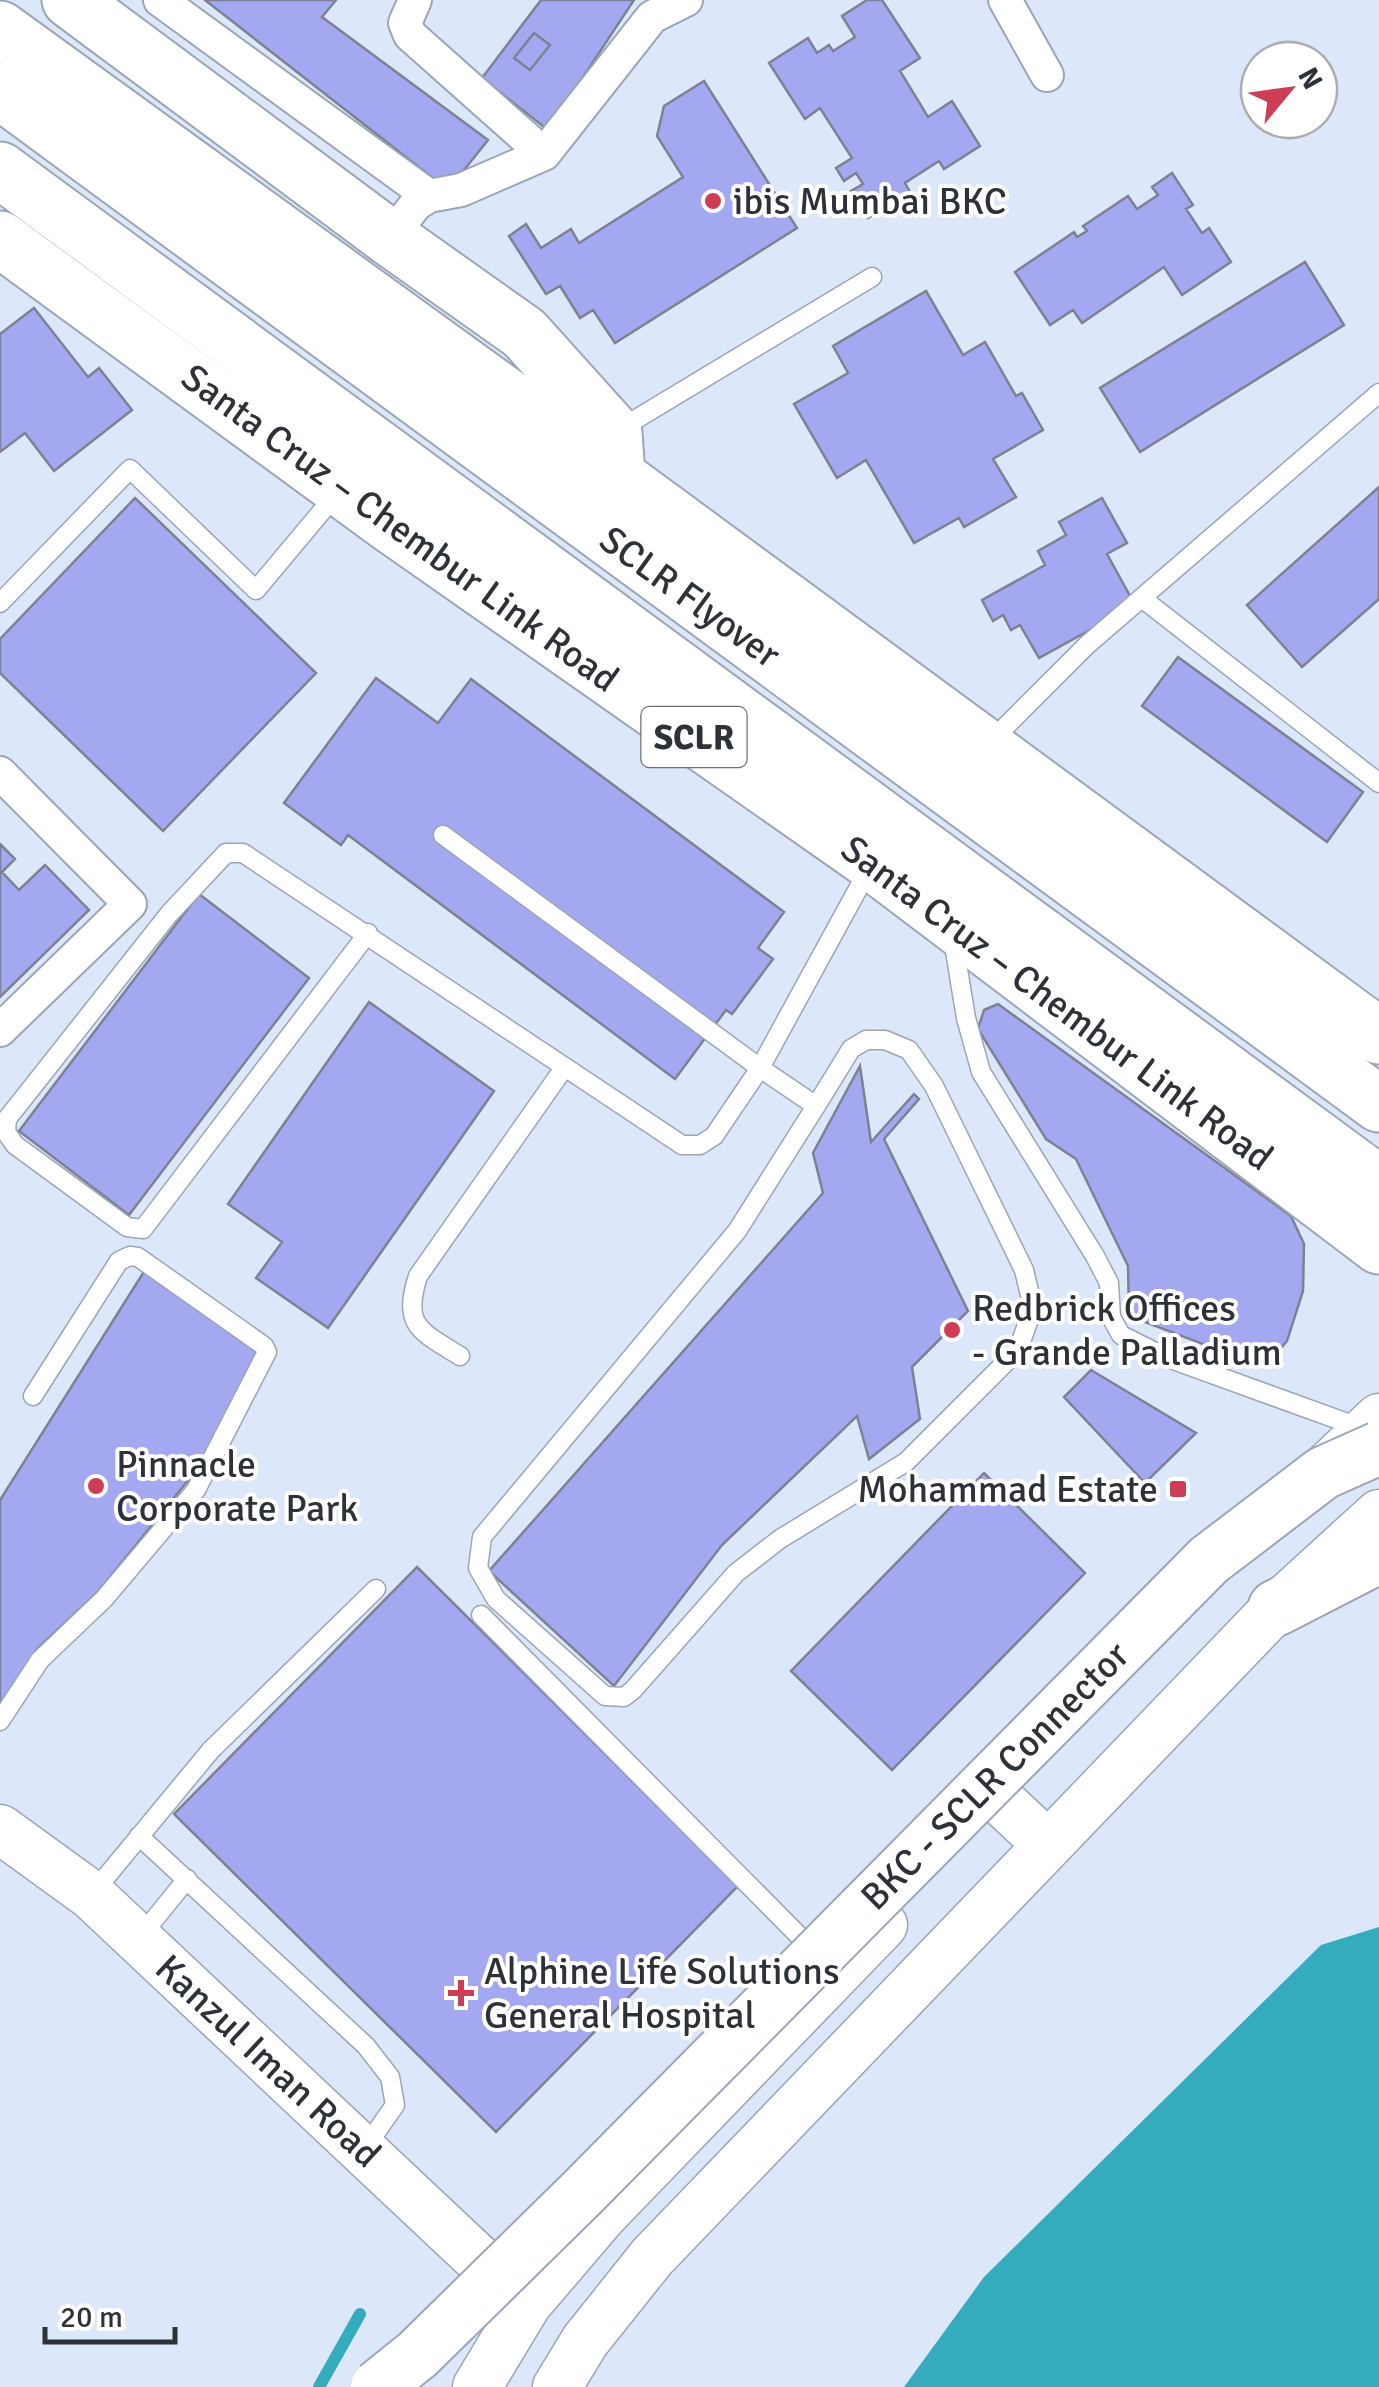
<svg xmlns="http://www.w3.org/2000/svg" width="1379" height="2387" font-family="Signika,sans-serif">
	<rect width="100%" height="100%" fill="#dce8f9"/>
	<!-- water -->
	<path fill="#34acbe" d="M1379,1927V2387H904L984,2277L1321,1945Z"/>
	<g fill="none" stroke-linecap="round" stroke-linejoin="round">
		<!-- stream -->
		<path stroke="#34acbe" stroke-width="12" d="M319,2387L360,2314"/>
	</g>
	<!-- building -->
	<path fill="#a3a8f1" stroke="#7f8193" stroke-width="2.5" d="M205,0H336L322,17L488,140L448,190Z
		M541,0H634L548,130L482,78Z
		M867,0H882L920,58L900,71L928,117L952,101L980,146L944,169L939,161L905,183L910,192L868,218L851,191L863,184L856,173L844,181L836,168L852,158L820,108L805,119L769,63L808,38L817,53L829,45L833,51L855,37L842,16Z
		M534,33L550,45L530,70L514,58Z
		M704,81L797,228L615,343L593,310L580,318L560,286L546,294L509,236L526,224L541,248L571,229L579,243L683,177L657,136L664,106Z
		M1172,173L1193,205L1186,209L1202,233L1209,228L1231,262L1182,295L1164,267L1082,323L1073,310L1050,325L1015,272L1074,232L1077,237L1087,231L1083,226L1128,196L1137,209L1158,195L1152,187Z
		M1305,262L1344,325L1140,452L1100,388Z
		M926,291L963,355L985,342L1016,396L1022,393L1043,430L993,459L1016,497L964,527L959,518L914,543L866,460L837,478L794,404L848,373L833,346Z
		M34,308L88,377L99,368L132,410L54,471L25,433L0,452V334Z
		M1379,487V599L1302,667L1247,605Z
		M135,498L316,673L163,831L0,673V639Z
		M1102,498L1127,543L1107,554L1135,605L1039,658L1020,625L1011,630L1003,615L993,621L982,600L1045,565L1038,551L1066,535L1059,522Z
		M1178,657L1363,792L1327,842L1142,706Z
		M376,678L438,723L471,679L784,912L758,948L773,959L732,1014L726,1010L675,1079L348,835L341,845L284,803Z
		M0,844L15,859L2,872L19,890L45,865L89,910L0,997Z
		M199,894L309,978L129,1215L19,1131Z
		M369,1002L494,1091L328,1328L256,1278L282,1242L228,1204Z
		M998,1004L1291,1216L1304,1244L1303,1291L1287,1341L1276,1354L1265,1360L1250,1362L1129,1316L1128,1266L1076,1159L1046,1139L978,1029L984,1010Z
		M860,1066L871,1142L914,1094L919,1099L884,1139L968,1311L912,1367L920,1419L869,1459L857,1416L722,1545L614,1686L489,1571L823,1193L813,1153Z
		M145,1270L263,1351L194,1473L97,1593L38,1648L0,1706V1500Z
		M1091,1370L1196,1433L1145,1483L1064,1397Z
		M984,1473L1085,1573L892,1770L791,1671Z
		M417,1567L738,1886L496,2132L174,1814Z"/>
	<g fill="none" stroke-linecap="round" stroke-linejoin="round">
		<!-- lane casing -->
		<g stroke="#9aa6b6" stroke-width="21">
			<path id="lane" d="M618,430L872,277
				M1143,599L1379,783
				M0,603L130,469L256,590L338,492
				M989,743L1087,645L1379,393
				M443,835L760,1068L870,867
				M368,933L143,1229L127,1227L15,1145L6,1132L7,1119L169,914L226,853H243L682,1145H700L714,1136L760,1068L816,1106L737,1231L482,1537L478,1568L496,1599L605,1696L624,1697L633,1690L736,1573L780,1539L906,1462L1018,1350L1033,1308L1024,1270L934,1086L909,1050L885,1040H866L851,1049L816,1106
				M953,939L966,1018L981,1072L1095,1256L1109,1283L1111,1317L1121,1335L1165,1357L1364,1429
				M460,1356C420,1331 402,1326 418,1276L564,1068
				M481,1615L815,1952
				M0,1721L40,1660L104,1599L196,1490L267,1352L264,1346L138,1257L130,1256L119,1261L33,1396
				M139,1836L366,2046L390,2077L395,2105L365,2148
				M91,1895L211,1750L376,1589
				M140,1937L187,1879"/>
		</g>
		<!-- street casing -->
		<g stroke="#9aa6b6" stroke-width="36">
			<path id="street" d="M160,0L429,196
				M415,0L405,23L410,35L544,154
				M1005,0L1047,75
				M390,238L416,204L429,196L461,190L544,154L652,17L686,0
				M0,773L130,904L0,1030"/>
		</g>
		<!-- secondary casing -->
		<g stroke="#9aa6b6" stroke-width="51">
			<path id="secondary" d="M1326,1468L1379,1418
				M1002,1802L1048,1845
				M0,1829L91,1895L524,2302
				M477,2387L527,2304L603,2215L883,1925
				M557,2387L585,2341L652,2257L1276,1608L1379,1514"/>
		</g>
		<!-- highway casing -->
		<g stroke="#9aa6b6" stroke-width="59">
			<path id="highway" d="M70,0L390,238L524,333L614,433L617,476L1379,1036
				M0,29L617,476
				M0,91L1379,1104
				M0,170L1379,1184
				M0,239L388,523L872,862L1379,1246
				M1276,1608L1379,1555"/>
		</g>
		<!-- lane -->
		<use href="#lane" stroke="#fff" stroke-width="18"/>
		<!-- street -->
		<use href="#street" stroke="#fff" stroke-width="32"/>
		<!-- secondary -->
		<use href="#secondary" stroke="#fff" stroke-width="48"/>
		<!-- highway -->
		<use href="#highway" stroke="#fff" stroke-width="55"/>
		<!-- primary-bridge casing -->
		<g stroke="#9aa6b6" stroke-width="56" stroke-linecap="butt">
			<path id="primary-bridge" d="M377,2387L418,2354L581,2194L1209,1560L1323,1473L1379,1448"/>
		</g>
		<!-- primary-bridge -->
		<use href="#primary-bridge" stroke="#fff" stroke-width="52"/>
	</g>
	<!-- markers -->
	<g fill="#cd3d55" stroke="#fff" stroke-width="4">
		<circle cx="713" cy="201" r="10"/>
		<circle cx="952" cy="1330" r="10"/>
		<circle cx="96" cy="1486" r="10"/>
		<rect x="1168" y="1479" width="20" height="20" rx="5"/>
		<path d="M456 1978h10v10h10v10h-10v10h-10v-10h-10v-10h10z"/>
	</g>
	<g text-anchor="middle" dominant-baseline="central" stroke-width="8" stroke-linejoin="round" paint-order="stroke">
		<!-- shield labels -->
		<rect fill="#fff" stroke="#6c7074" stroke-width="2.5" x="641.5" y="707" width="105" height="60" rx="8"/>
		<g font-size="35" font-weight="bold" fill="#2d3238">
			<text x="694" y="737">SCLR</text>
		</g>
		<!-- poi labels -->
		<g font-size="38" fill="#2d3238" stroke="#fff" text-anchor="start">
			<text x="733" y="201">ibis Mumbai BKC</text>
			<text x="972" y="1308">Redbrick Offices<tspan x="972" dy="44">- Grande Palladium</tspan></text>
			<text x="116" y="1464">Pinnacle<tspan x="116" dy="44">Corporate Park</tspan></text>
			<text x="1158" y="1489" text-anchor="end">Mohammad Estate</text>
			<text x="484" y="1971">Alphine Life Solutions<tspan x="484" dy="44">General Hospital</tspan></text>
		</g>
		<!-- street labels -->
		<g font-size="38" fill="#2d3238" stroke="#fff">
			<text transform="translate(400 528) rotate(36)">Santa Cruz – Chembur Link Road</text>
			<text transform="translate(690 597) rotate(36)">SCLR Flyover</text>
			<text transform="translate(1057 1003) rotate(37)">Santa Cruz – Chembur Link Road</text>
			<text transform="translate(995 1776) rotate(-45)">BKC - SCLR Connector</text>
			<text transform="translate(268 2061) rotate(43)">Kanzul Iman Road</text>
		</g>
	</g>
	<!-- north arrow -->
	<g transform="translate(1289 90) rotate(61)"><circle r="48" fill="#ffffff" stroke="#abadaf" stroke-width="2.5"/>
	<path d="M0-8L18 38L0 25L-18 38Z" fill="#cd3d55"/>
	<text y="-15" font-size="28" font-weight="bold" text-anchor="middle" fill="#2d3238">N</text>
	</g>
	<!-- scale -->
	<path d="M45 2327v15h130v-15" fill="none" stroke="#2d3238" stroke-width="5"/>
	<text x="60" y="2327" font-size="30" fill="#2d3238" stroke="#ffffff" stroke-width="8" paint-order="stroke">20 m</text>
</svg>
